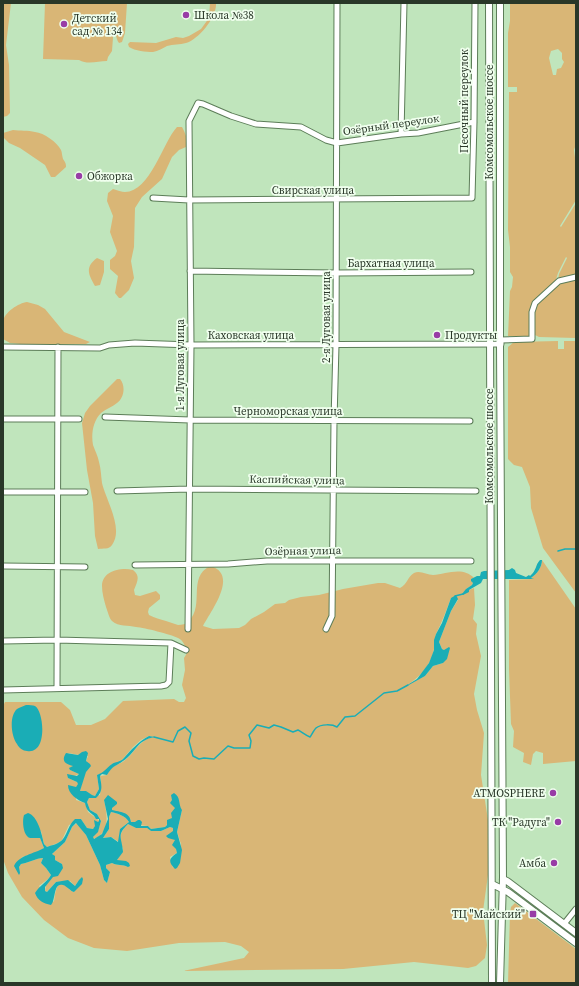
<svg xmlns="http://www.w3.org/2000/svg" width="579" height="986" font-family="'Source Serif 4',serif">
	<rect width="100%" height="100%" fill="#c0e5bc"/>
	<!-- green -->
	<path fill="#d9b676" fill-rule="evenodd" d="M3,3H11L6,45L9,65L10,113L7,116L3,117Z
		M45,3H127L125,33L122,42L119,43C115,38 116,30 114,24L112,51L108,57L107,61C98,61 88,65 79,60L43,59Z
		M210,3H216C217,17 199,39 186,43C180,45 173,44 167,46C163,48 158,51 153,52C146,52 135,51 129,47L128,44L130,42L156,43L176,37L183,38L189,36L201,29L209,18Z
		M510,3H576V144L574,150L576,165V200L560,226L561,227L576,203V275L558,280L559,274L567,258L566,257L558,273L555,283L534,303L529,336H508L510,291L512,287L513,277L510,272V247L508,230L509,92H517V87H508V33L510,21ZM558,49L562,53V59L564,62L561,68L557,69L556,75H553L549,58L551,51Z
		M177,127H182C185,132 187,138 188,145L186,147L179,150L172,157L162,179L142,197L135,208L134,247L131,261L134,278L129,290L121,298H119L115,293L118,276L110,269V260L115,256L117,251L110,232L113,216L107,201L108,193L113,189C117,190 122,192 125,192C150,192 163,142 177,127Z
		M13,130C20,131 28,130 35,132C44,133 57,142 61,150C62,152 62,156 63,159C65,162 66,163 66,167L55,177H51L45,165L20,148L9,143L3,137V133Z
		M97,258L104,261V272L100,285L95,286C88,274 85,267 97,258Z
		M576,278V338L539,337L533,334V312L535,304L556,284Z
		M27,302L38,305L45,309L64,332L90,342L86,344H63L41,346L10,343L3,339C3,333 2,327 3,322C4,312 19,303 27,302Z
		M558,341V349H564V341H576V593L543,548L531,508L530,487L522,467L514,465L508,459V347L514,342Z
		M117,379H120C126,386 124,398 117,403C112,407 106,409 101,413C93,421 91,434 93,445C95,451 98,456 99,462C101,469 101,476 102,483C106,500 124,529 112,545C109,550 103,548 98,549L95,536L93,503L87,470L82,423L85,413L90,406Z
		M542,560L576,609V761L543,764V753L536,751L533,754L531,765L523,762L524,753L513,747L514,731L511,724L509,669V580L533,579L531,578C537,574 542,567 542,560Z
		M210,566C240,574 210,612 203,626L213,629L239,628L245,625L251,619L264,612L275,604L285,603L289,600L301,597L319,595L343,589L378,583H385L400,588C407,585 408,576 414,573C420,570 427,575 433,575C446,574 463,566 474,578L471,579L473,583L472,585L466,589L469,590L474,588L475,605L473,619L477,624L476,634L481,656L474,694L477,710L484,733L481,775L492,846L483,911L487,945L485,958L476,966L468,968L414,962L343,969L183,971L244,958L249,952L241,946L225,942L179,943L127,951L94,948L68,938L44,920L22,897L8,873L3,859V706L5,702H61L70,710L76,725H91L105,719L123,701L174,699L179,702H184L186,698L182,685L185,670L184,658L187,653C186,647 183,640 178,638C170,634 145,628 136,627C128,625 119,627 112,621C109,618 108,612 106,607C104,600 102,593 102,586C102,571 121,567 133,570C141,576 137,582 134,590L135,595L140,596L156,591L160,595V599L149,608L148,612L149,615C155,618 160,619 166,621C170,622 174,624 178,625C182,625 186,624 189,621C205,604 187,578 210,566ZM451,598L458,600L451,611L439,642L442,649L444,650L443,663L433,666L425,676L409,684C420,677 432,663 434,649C435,644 434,639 436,634C442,622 446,611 451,598ZM149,736L153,737C139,740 134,754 124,761C115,767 113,764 107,775L100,776L101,781L100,795L89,798L87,802L90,810L97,814L101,821L98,831L93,837V839C111,834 107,813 104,800L117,804L112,807V810L130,818L131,822C138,823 140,826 148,826L151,829L165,827L172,818L179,799V807L182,810L177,832L181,844L173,868L170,857L177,853L175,840L173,838V828L170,827L161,831H151L147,828H136L128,824C120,832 118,838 123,849L117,860L128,867C122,864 118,866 112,863L106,865V868L110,872L107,883L104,880L100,865L86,835L77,823L72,827L65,842L52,854L55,860L62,864L46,885L45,891L47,892L56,882L70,881L75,886L79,880L74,892C70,891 70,889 66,886C56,878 55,895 54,902L39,886L48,879L51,875L46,868L41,863L43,858C37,858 27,863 21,864L19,867L22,857L37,853L44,848L40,838H29L41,831L44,844L47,847L58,843L62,840L69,825L81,819L87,828L93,829L100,821L88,812L85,803L76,800V787L79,784L77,782L68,778L80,774L70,770L72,767L82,766L84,764L82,762L77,766L68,753L79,755L88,756L86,761L87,763L80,791C88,791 88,795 95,796L99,789L97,775L105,772L112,764L121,761L133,747L141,740Z
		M111,812C117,813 126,816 129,822L120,829L119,842L111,837L103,838L109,829V817Z
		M515,903L576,949V983H508L510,913L511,907Z"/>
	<!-- water -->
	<path fill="#1aadb6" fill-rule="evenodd" d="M540,560H542C542,567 537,574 531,578L534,579H483L481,583L469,590V592L463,595L462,594L466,589L472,585L473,583L471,581V579L477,576H480L481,572L484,571L509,570L512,568L515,570L516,573L526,577L529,575L530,576C537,570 535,565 540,560Z
		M456,595L458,599L451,611L439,642L442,649L444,650L449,647L450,648L447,659L443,663L433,666L425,676L407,686L409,684L417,679L429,663L434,650V640L436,634L442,623L451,598Z
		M26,705C29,705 33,705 35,706C44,711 48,755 27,751C23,751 19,748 17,744C11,736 9,716 17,709C20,707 24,706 26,705Z
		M149,736L155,737C136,740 136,753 123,761C115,767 113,765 107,775L102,774L100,776C101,784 104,791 96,798H89L87,802L90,810L97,814L101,821L98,832L93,837L94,839L102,834L108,819L104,800L108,795L117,802V804L112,808V810C120,812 130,812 131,822H135L138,820H140L142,822L141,826H148L151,829L165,827L167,825V820L172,818L171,813L175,808L170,803L172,800L171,795L174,793C181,797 178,804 182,810L177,832L182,850L180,863L177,868L175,869C167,861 170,858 177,853L176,849L172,845L175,840L168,838L166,836L173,831V828L170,827L161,831H151L147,828H136L128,824C116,836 122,837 123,852L117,860L126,861L129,863L130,866L128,867C122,864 118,866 112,863L106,865V868L110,872L107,883L104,880L100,865L86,835L76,823L72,827L65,842L52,854L55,856V860L62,864L63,868L58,876L53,877L45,887V891L47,892L56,882L68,880L75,886L79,880L82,877L83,879L82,884L74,892C70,891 67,886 63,885C53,882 56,900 51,905C43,903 38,901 35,893C40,885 47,882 51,875L46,868L41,863L43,858C37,858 27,863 21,864L19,867L20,873L19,875L14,866C19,855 34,854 44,848L40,838C37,838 33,838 30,838C23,836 22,821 24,815L28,813C38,816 42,835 44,844L47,847C52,845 59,844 63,839C68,832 68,826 75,819H81L87,828L93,829L95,826L94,820L98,822L99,821V819H96C93,812 87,814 85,803C77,800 68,794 68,785L76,787L78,784L77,782L68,778L67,774L77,776L79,774L70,770L69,768L73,766C65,764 61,761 66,753L78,755L82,752L86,751L88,753L86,761L90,764L91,766L86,772L80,791H86L92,795L95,796L99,789L97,775C105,772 105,769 112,764C115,762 120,762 123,759C131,750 138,742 149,736ZM111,812C117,813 126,816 129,822L120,829L118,842L111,837L103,838L109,829V817Z"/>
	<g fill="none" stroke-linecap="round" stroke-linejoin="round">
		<!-- stream -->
		<path stroke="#1aadb6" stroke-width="1.5" d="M558,551L565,549H576
			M455,596L463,594
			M154,737L173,742L178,731L185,727L191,733L189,741L193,756L199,759L204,758L214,759L228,746L234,748H250L251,741L249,735L257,725L269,728L274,725L281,727L293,732L298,730C302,732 305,735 310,737C312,734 314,730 316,728C321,724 332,724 337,727L345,717L355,716L384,693L397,691L408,685"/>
		<!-- minor casing -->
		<g stroke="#5c7d58" stroke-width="7">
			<path id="minor" d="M401,134L404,3
				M153,198L189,200L472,198L474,122L475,3
				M190,271L336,273L471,272
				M500,340L532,339V312L535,303L559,281L576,277
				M3,347L100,348L109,345L135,343L191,345L500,344
				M105,417L190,420L470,421
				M3,419H79
				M117,491L189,489L476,491
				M3,492H85
				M135,565L228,564L267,561H471
				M3,566L85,567
				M188,629L191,345L189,121L198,103L203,104L231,116L256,124L301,127L326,140L337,143L401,134L418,133L474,122
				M326,629L332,616L334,421L336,345L337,3
				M3,641L57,640L171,643L186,650
				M57,688L58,347
				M3,690L161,686L166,685L169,682L171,643
				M564,924L576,909"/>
		</g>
		<!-- major casing -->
		<g stroke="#5c7d58" stroke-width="8">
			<path id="major" d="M489,3L492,983
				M500,3V340
				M500,344L503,879L500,983
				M503,879L507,881L576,933
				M492,884L508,892L576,943"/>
		</g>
		<!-- highway casing -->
		<g stroke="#5c7d58" stroke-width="9">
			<path id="highway" d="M500,344V340"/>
		</g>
		<!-- minor -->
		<use href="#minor" stroke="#fff" stroke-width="5"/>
		<!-- major -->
		<use href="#major" stroke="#fff" stroke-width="6"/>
		<!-- highway -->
		<use href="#highway" stroke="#fff" stroke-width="7"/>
	</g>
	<!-- markers -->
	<g fill="#983ca6" stroke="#f0ffee" stroke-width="1.5">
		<circle cx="186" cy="15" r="4"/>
		<circle cx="64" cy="24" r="4"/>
		<circle cx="79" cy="176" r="4"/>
		<circle cx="437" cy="335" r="4"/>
		<circle cx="553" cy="793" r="4"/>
		<circle cx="558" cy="822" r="4"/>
		<circle cx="554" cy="863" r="4"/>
		<rect x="529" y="910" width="8" height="8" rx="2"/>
	</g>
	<g text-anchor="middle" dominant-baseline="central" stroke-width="3.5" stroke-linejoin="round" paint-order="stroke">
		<!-- poi labels -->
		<g font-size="11" fill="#293728" stroke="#f0ffee" text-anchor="start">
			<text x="194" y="15">Школа №38</text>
			<text x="72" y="18">Детский<tspan x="72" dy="13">сад № 134</tspan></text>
			<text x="87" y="176">Обжорка</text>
			<text x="445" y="335">Продукты</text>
			<text x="545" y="793" text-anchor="end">ATMOSPHERE</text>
			<text x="550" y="822" text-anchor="end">ТК "Радуга"</text>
			<text x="546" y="863" text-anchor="end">Амба</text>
			<text x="525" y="914" text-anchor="end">ТЦ "Майский"</text>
		</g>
		<!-- street labels -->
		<g font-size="11" fill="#293728" stroke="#f0ffee">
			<text transform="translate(464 101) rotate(-90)">Песочный переулок</text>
			<text transform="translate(489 122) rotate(-90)">Комсомольское шоссе</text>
			<text transform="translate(391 125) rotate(-8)">Озёрный переулок</text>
			<text x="313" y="190">Свирская улица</text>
			<text x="391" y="263">Бархатная улица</text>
			<text transform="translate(326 317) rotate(-90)">2-я Луговая улица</text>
			<text x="251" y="335">Каховская улица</text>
			<text transform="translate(180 365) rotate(-90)">1-я Луговая улица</text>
			<text x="288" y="411">Черноморская улица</text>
			<text transform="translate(489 446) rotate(-90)">Комсомольское шоссе</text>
			<text transform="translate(297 480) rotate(1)">Каспийская улица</text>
			<text transform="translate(303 551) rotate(-1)">Озёрная улица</text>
		</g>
	</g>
	<!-- border -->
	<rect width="579" height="986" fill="none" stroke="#293728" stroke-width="8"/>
</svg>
